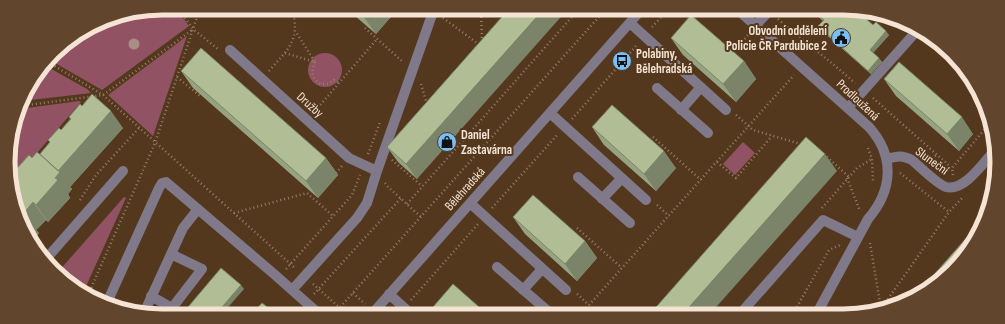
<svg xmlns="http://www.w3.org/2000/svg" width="1005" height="324" font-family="'Sofia Sans Condensed',sans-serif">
	<rect width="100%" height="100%" fill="#54381e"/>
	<!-- green -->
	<path fill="#915364" d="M162,8H176L189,26L102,90L50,60L60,46L103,20Z
		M187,36L153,136L108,95Z
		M308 70a17 17 0 1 1 34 0a17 17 0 1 1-34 0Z
		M46,66L87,89L91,93L22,101L24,94Z
		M79,101L81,102L12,182L9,142L19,109Z
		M743,142L755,153L735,175L723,164Z
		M124,197L126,198L83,293L77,290L58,272Z"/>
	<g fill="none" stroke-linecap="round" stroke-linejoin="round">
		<!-- path -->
		<path stroke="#977f69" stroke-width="2.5" stroke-dasharray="1 3" stroke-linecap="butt" d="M178,8L193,29L218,49
			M481,9L482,42
			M506,9L510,13
			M721,10L728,17
			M443,18L481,46
			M778,19C804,41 830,61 855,83
			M652,27L668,10
			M365,28L403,62
			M734,51L748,35
			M285,53L315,62L296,32
			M48,62L103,95L296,269
			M315,62C311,72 311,77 320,84H328L334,80L339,83
			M269,71C288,49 301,40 292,9
			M177,77L200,96
			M421,84L427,104
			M873,98L952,168
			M20,106L103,95L192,30
			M315,111L377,39
			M736,115L753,130L804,145
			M572,119L637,45
			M653,137L701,180
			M868,148L872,159L873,181
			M368,154L380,122
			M824,154L849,177
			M392,160L422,186
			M928,160L937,155
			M717,162L736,178L772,136
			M336,173L342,166
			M900,173L949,212
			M953,175L952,168L990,123
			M847,178L860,211
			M385,183L388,187L421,217
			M80,200L96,175L139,128
			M407,204L578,10
			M657,205L669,216
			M492,208L558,134
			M822,208L857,168L872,159
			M234,213L307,193L333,216
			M577,228L622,268
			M870,243L881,309
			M286,269L352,195L360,175
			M313,284L340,308
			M353,293L365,304
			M314,294L401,198
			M577,294L589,305
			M88,295L155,143L200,8
			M411,300L478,224
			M881,309L949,212L963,197
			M335,313L605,10
			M581,314L794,75
			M793,314L829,250L840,245"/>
		<!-- minor -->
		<path stroke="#7f798a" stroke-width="10" d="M421,9L432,14
			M738,10L869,127C895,156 893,190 868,219L816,315
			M630,23L726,110
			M755,26L769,11
			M230,50L349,158L377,171
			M657,88L708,133
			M848,108L914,34
			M681,110L701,87
			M550,113L646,200
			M887,159C897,156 902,155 912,160C920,167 937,184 946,187C964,192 984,162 994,151
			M578,177L630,223
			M602,199L622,178
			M470,203L566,290
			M46,259L123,171
			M497,267L549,312
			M292,290L357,218L367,203L377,171L434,9
			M523,290L542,269
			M389,294L411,314
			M151,296L172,308L202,269L171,254
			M110,304V296L159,188L162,183L166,182L274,274L318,313
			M144,313L183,228L198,209
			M372,314L641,10
			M740,314L823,220L858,237"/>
	</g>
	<!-- trees -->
	<circle fill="#aa8d85" cx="134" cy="44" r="5.5"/>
	<!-- wall -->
	<path fill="#97a380" d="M347,9H394L396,11L376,34Z
		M509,9L417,179L398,162L387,147Z
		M812,11H857L873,25L889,35L873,53L882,62L871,74L821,30L818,26L823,21Z
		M671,38L744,61L756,79L736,102L683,55Z
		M181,71L326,158L338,175L318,198L193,88Z
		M884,79L973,134L959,151L896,96Z
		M82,106L123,128L70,187L72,189L68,194L70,198L48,222L46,220L36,230L39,233L31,242L32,158L40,154L50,143L48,140L61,130L70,119L69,117Z
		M592,127L676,168L656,191L604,145Z
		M513,217L585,241L597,258L577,281L525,234Z
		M433,307L487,314H438Z"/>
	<!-- shaded-wall -->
	<path fill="#7b8468" d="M370,9H394L396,11L376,34L363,16Z
		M543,10H567L417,179L406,164Z
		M886,31L889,35L872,54L870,50Z
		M879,58L882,62L871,74L868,71Z
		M744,61L756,79L736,102L723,84Z
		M111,111L123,128L70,187L72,189L68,194L70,198L48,222L36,205L55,178L58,171Z
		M962,117L973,134L959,151L947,134Z
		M664,151L676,168L656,191L644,174Z
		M825,154L837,171L710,314H683Z
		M326,158L338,175L318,198L306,181Z
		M33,202L46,220L36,230L39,233L31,242L22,221L24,213Z
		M585,241L597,258L577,281L565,264Z
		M241,285L244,289L223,313H217Z"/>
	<!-- building -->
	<path fill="#b0bd95" stroke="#7b8468" d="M355,9H370L363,16Z
		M509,9L543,10L406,164L387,147Z
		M813,11H857L873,25L876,22L886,31L870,50L879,58L868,71L818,26L824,20Z
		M691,15L744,61L723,84L671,38Z
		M201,48L326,158L306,181L181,71Z
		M899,62L962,117L947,134L884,79Z
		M92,94L111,111L58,171L40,154L50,142L48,140L59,128L61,130L71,119L69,117L80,104L82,106Z
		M612,105L664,151L644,174L592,127Z
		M806,137L825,154L683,314H650Z
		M37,152L60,172L55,178L58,180L36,205L33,202L24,213L27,216L22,221L13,202L11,175L29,155L32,158Z
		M533,195L585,241L565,264L513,217Z
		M977,226L980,229L976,239L945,278L919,295L925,287L924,286Z
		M221,268L241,285L217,313H183Z
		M453,284L487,314H441L433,307Z
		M262,303L275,313H253Z"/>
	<!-- icons -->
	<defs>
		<g id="civic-disc" transform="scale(1)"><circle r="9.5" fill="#76c0f7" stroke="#54381e"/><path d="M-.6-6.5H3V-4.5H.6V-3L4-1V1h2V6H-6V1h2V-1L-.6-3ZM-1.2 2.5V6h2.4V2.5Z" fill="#111"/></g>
		<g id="bus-disc" transform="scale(1)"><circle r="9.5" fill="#76c0f7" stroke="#54381e"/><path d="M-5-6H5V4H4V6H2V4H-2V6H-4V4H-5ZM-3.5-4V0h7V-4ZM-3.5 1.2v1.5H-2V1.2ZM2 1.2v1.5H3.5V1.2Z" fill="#111"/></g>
		<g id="shop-disc" transform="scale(1)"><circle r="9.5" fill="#76c0f7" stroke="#54381e"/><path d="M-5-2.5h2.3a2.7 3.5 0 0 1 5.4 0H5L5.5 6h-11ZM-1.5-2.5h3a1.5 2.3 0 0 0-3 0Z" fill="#111"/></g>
	</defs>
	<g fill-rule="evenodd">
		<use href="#civic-disc" x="841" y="38"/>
		<use href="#bus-disc" x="622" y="61"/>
		<use href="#shop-disc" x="447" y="142"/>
	</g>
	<g text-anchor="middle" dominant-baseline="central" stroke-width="4" stroke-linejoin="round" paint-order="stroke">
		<!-- poi labels -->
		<g font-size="13" font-weight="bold" fill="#f5e3d4" stroke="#54381e" text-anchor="start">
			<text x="827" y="31" text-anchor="end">Obvodní oddělení<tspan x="827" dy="15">Policie ČR Pardubice 2</tspan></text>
			<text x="636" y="54">Polabiny,<tspan x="636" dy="15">Bělehradská</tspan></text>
			<text x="461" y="135">Daniel<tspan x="461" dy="15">Zastavárna</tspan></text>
		</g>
		<!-- street labels -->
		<g font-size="13" fill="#f5e3d4" stroke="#54381e">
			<text transform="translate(858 100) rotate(43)">Prodloužená</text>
			<text transform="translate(310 105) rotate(42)">Družby</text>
			<text transform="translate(932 161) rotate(36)">Sluneční</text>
			<text transform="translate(465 189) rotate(-48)">Bělehradská</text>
		</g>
	</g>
	<!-- crop -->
	<path d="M0 0H1005V324H0ZM162 15H843A147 147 0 0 1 990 162V162A147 147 0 0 1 843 309H162A147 147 0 0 1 15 162V162A147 147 0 0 1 162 15Z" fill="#61462d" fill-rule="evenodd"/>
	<path fill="none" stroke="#f5e3d4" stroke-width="5" d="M162 15H843A147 147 0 0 1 990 162V162A147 147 0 0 1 843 309H162A147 147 0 0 1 15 162V162A147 147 0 0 1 162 15Z"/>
</svg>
